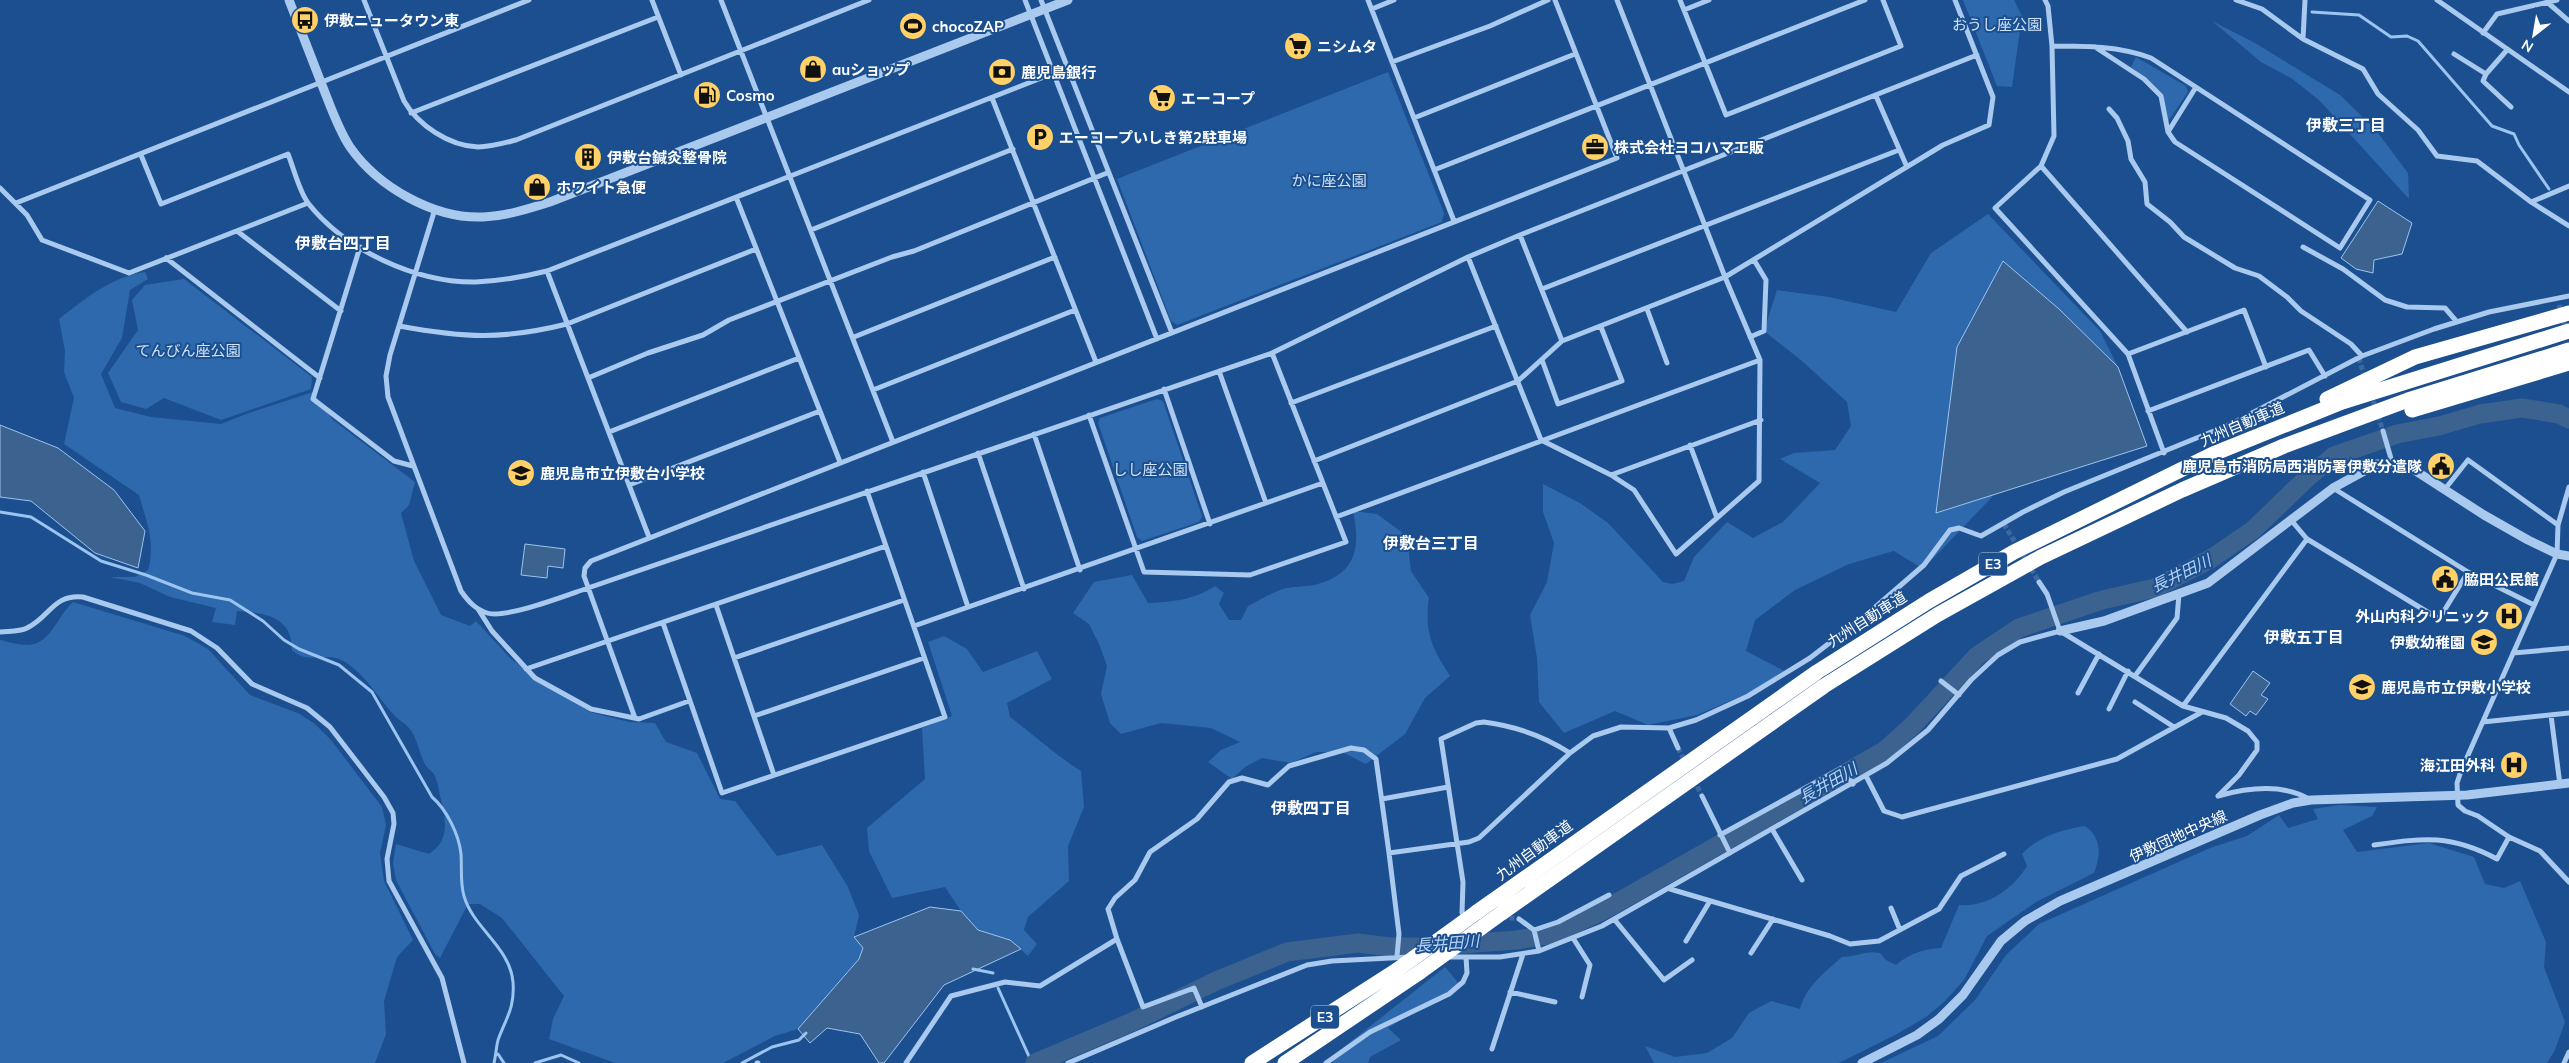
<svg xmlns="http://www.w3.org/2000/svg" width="2569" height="1063" font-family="Mulish,'Noto Sans JP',sans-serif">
	<rect width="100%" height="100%" fill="#1b4f8f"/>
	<!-- green -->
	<path fill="#2e69ad" d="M1963,0H2014L2022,16L2012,87L1997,86Z
		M2212,21L2255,43L2340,95L2375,129L2408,173L2409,199L2319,100L2291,78L2261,62Z
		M2136,57L2186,86L2188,92L2167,123C2161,90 2158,86 2131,67Z
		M1388,72L1444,213L1442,222L1177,325L1171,321L1117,179Z
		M1988,214L2100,331L2118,367L2059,309L2002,261L1936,513L1995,494L1923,569L1894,551L1849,564L1795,590L1755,620L1746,651L1786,672L1751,692L1697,715L1648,725L1615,711L1564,733L1539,702L1537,658L1530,615L1547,582L1554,543L1543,512V484L1580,503L1608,523L1663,582L1672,584L1684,581L1694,557L1727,522L1753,538L1783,522L1820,483L1780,459L1794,453L1835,450L1851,426L1847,402L1802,361L1764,331L1777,290L1829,297L1896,312L1931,253Z
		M145,272L148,279L130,290L122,338L101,374L115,408L151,417L221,424L246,414L313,392L333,420L415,482L409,505L401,513L414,561L441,615L470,626L476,621L511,659L548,687L590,712L629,722L655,723L666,742L697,753L720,799L735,801L777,856L822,845L848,887L859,915L854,937L863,948L859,959L798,1029L775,1036L723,1063H615L549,1039L553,1019L564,996L502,918L480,904H468L440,958L435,954L396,880L393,863L396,844L429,854C450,840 446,821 441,800C439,791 438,782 434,774C432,771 428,769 426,766C419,754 418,739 409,728C405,723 398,720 394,715C378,698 368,678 348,664C326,648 310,667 292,650C292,616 265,613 237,611L235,625L212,622L216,608L170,597L140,583L110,577H135L148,570C156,544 146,520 139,495L64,444L74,398L64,372L65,351L59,319C86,298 111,277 145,272Z
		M184,279L312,377L311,389L221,420L164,398L146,409L121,402L108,373L138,330L132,300L145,285Z
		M1157,399L1163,401L1202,516L1199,522L1142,541L1137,537L1098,423L1100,418Z
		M1353,511L1377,514L1407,536L1411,571L1429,598C1424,633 1432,648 1450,676L1425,698L1405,734L1366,764L1342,752H1316L1291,763L1262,758L1245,767L1232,779L1208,762L1221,750L1240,742L1211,728L1161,723L1121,734L1110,723L1101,694L1107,666L1099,644L1089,624L1073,613L1094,582L1132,575L1148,603C1172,602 1194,600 1215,586L1224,593L1219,604L1229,620H1241L1248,606C1259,600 1271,593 1283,589C1293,586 1304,587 1314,585C1356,575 1361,548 1353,511Z
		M73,602L185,636L208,649L250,695L300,714L315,724L331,740L382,807L386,825L380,853L384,881L413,940L397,957L384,1001L386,1034L375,1063H0V640C9,642 19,645 28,645C51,644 58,615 73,602Z
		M944,636L967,649L983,672L1037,651L1052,679L1007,703L1010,717C1034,735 1055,755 1081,771L1084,807L1068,846L1069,881L1028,917L1024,930L1037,944L1028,956L1010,940L978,930L961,911L945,887L892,898L869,851L867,828L925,779L922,728L952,716L928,642Z
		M2340,805L2377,807L2372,816L2343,830L2357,852L2429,843L2474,857L2485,884L2504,888L2520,881L2546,942L2544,967L2565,1022L2555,1050L2547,1063H1881L1938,1036L1975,1000L2006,955L2039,924L2210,848L2247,836L2279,815L2288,828L2318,819L2313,809Z
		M2085,826C2102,838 2101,855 2094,873L2036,902L1987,936L1964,980L1944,1002L1926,1017L1897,1034L1839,1063H1654L1645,1046L1675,1057L1707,1053L1732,1038L1749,1013L1771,1001L1800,1009C1806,986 1825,972 1842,957C1856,957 1866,950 1880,953L1886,960L1896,965C1910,953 1924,949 1941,948L1959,905C1987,907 2012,890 2027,866L2022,854C2037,837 2064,829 2085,826Z
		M1445,967L1460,985L1388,1028L1401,1040L1370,1057L1368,1063H1333L1335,1054Z"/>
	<!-- water -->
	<path fill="#3c6290" stroke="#9cc4f0" d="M2378,201L2412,223L2402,254L2374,260L2373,273L2356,269L2341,258Z
		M2003,261L2059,309L2118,367L2147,446L1936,513L1957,347Z
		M0,425L58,448L114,490L145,531L138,568L95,553L31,501L0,497Z
		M525,544L565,549L563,568L548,566L547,578L521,575Z
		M2253,671L2270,683L2261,695L2268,699L2256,715L2250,711L2246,716L2230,704Z
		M930,907L961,911L978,930L1010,940L1021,949L944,985L884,1063H879L860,1034L827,1028L810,1043L798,1029L859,959L863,948L854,937Z"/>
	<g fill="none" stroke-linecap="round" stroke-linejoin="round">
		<!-- stream -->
		<path stroke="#9cc4f0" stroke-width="3" d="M2312,12L2359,15L2391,37L2407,36L2418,41L2492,126L2514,134L2519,145L2549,189
			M0,512L31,517L101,561L146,575L192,593L230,600L263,621L284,640L299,649L339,665L372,692L432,797C446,809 459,834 461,854C462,867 460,883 464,896C473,928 510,947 513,982C515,1008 506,1018 498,1040C496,1048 496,1055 494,1063
			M973,969L993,973
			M998,988L1032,1063
			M498,1054L504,1063
			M535,1063L561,1055L579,1063
			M742,1063L772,1047L799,1040L806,1033"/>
		<!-- river -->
		<path stroke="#3c6290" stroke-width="19" d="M1035,1063L1132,1022L1216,981L1287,952L1358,943L1390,947H1422L1516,940L1553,934L1606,909L1884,751L1912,726L1977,656L2019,628L2102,600L2155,588L2212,558L2253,530L2307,478L2334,456L2397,434L2439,426L2480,414L2522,408L2559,414L2569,419"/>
		<!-- minor-tunnel -->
		<path stroke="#3d69a0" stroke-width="5" stroke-dasharray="5 2.5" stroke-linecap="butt" d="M2559,305L2569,340
			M2359,358L2365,379
			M2371,394L2383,431
			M2004,524L2039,582
			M1678,748L1686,764
			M1694,780L1702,796
			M1502,917L1519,919"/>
		<!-- minor -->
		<path stroke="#a9c9ee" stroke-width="5" d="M364,0L404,101C418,125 449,146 478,147C491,147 504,143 516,140L869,0
			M652,0L681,75
			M721,0L893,442
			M1025,0L1157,339
			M1041,0L1172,333
			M1368,0L1454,221
			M1680,0L1726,115L1901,46L1883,0
			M2045,0L2048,6L2052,46L2054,136L2041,166L1995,208L2128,354L2164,453
			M2236,0L2262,9L2303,39L2363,69L2378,94L2418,130L2437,156L2477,161L2531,202L2569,226
			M2437,0L2569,92
			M2547,2L2569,21
			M1372,9L1394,0
			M1684,10L1709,0
			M2483,33L2497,14L2557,0
			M2303,39L2305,0
			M2052,46C2086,46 2119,46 2151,58L2370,200L2340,248L2175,142L2168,132L2196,87
			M2095,47L2144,79L2161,96L2168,132
			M2507,50L2486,74L2483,81L2511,107
			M2454,54L2486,74
			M1392,62L1490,26L1548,0
			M1876,96L1907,167
			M992,98L1096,362
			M2109,109L2117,118L2128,141L2131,159L2145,182L2147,204L2170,222L2184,237L2235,268L2259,276L2287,297L2301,311L2351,344L2362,356
			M411,113L658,17
			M1414,118L1575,54
			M141,155L161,204L288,154C294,169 299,191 308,203C345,250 416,283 476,282C500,281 523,277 547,271L1067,68
			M2041,166L2187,332
			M1434,170L1865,0
			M0,188L27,215L42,240L129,273L308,203
			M736,197L840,462
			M2531,202L2569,186
			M16,203L529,0
			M435,209L390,355L386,376L388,397L461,591C468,601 475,609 487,613C506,619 567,595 588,588L1272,353L1468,257L1520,235L1977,55
			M811,230L1013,149
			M237,231L341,311
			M1520,235L1562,341
			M360,247L313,399L394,461L413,466
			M2303,247L2343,269L2385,300L2407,307L2445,308L2457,322
			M1468,257L1541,440L1611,475L1634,490L1676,554L1759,481L1760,360L1725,277L1617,0
			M166,258L320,378
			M547,271L649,537
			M1542,289L1899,150
			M1647,309L1667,363
			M399,326C465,338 502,340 567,324L756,249
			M854,337L1055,257
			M1750,337L1764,331L1766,280L1754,260
			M2128,354L2244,310L2266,367
			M1542,360L1558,404L1622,381L1601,327
			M1219,371L1266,503
			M588,378L648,353L703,335L729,320L892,257L914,251L1107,173
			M1164,389L1210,524
			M873,390L1075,310
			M1291,403L1496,326
			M2148,411L2309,350L2325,376
			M1089,415L1144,572L1250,575L1346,542L1272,353
			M2383,431L2392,462
			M609,432L799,358
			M1034,434L1080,570
			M1690,445L1717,518
			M978,453L1024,589
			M1314,461L1518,381L1562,341L1725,277L1943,145L1989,125L1993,97L1955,0
			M923,472L968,607
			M1611,475L1761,420
			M629,485L820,411
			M2569,487L2558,525L2557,554L2461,771L2457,783L2458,805L2465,811L2478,816L2509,837L2540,851L2569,882
			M2333,488L2468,572L2534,605
			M2445,489L2468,460L2558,525
			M1336,517L1760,360
			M2291,520L2307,539L2439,619L2468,572
			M2039,582L2047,594L2060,631L2183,706L2226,718L2248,731L2257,742V750L2239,775L2218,796
			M716,605L774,775
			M478,609L492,631L535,678L591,709L639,719L689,701
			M663,623L722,793L945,717L867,491
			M914,626L1323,483
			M0,632C9,631 19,632 27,628C50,617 53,594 83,597L191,631L217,648L252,684L307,708L330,727L384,797L393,813L394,824L387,859L389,881L442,978L464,1063
			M2513,653L2569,648
			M734,658L904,600
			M526,669L886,546
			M2135,676L2177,618L2179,594
			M1941,681L1959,695
			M2078,693L2099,654
			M2135,702L2174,727
			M2183,706L2307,539
			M2109,709L2128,671
			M2551,715L2560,785
			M754,716L924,658
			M635,718L584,576L585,568L591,561L1617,158L1555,0
			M2483,722L2569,713
			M1669,728L1678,748
			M1866,776L1884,811L1902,817L2117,759L2202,712
			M1702,796L1730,853
			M2218,796C2247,788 2282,783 2309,799
			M1382,799L1448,787
			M1772,829L1802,880
			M1720,835L1842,768L1853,784
			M2374,845C2424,838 2450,834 2497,859L2509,837
			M1670,889L1830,936L1850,944L1879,941L1939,909L1961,876L2004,854
			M1891,908L1900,930
			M1462,913L1463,882L1441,739L1476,723L1484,722C1514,726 1544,736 1570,753
			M1519,919L1534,930
			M1614,919L1664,980L1692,960
			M1534,930L1558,922L1609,895
			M1534,930L1539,951
			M1573,938L1590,965L1582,997
			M1117,939L1143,1007L1194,988L1202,1007
			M1686,941L1710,901
			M1751,953L1773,919
			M1397,956L1399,934L1389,853L1469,842L1479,838L1570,753L1593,736L1621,727L1669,728L1696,720L1748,696L1810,658L1872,610L1924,565L1950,530L1959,528L1981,536L2023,512L2064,492L2231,424L2362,356L2434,329L2489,312L2569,296
			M1448,957H1500L1539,951L1602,926L1887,763L1928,730L1971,680L1998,655L2020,642L2060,631
			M1510,992L1555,1002
			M1492,1049L1523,954
			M757,1063H758
			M906,1063L951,996L1005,982L1040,986L1117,939L1108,909L1115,898L1135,880L1150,852L1197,819L1229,782L1242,778L1268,785L1289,766L1351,748L1364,750L1376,759L1389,853
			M1068,1063L1176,1017L1307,965L1332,961L1410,957
			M1326,1063L1370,1032L1449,994L1463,982L1467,973L1466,957
			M2564,1063L2569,1052"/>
		<!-- tertiary -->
		<path stroke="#a9c9ee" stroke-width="9" d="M289,0C300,28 311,57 322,85C330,105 338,129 350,147C378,187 434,219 483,217C506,216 528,209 550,202L1068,0
			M2060,631L2104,621L2208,583L2333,488L2377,464H2405L2484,515L2528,540L2557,554L2569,556
			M1862,1063L1917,1035L1939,1019L1963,995L2001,941L2025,921L2060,901L2260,815L2293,803L2311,800L2467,795L2569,783"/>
		<!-- motorway -->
		<path stroke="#fff" stroke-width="15" d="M2327,399L2415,357L2569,313
			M2412,410L2569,363
			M1477,912L1817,672L1929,601L2014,552L2213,454L2342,402L2569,331
			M1503,912L1824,686L1937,615L2041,557L2182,490L2284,446L2408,400L2569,350
			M1252,1063L1397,970
			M1285,1063L1420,972"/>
		<!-- motorway-bridge -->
		<path stroke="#fff" stroke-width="15" d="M1397,970L1477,912
			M1420,972L1503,912"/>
	</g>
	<!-- icons -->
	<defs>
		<g id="bus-disc" transform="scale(1.4375)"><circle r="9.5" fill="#ffd166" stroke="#1b4f8f"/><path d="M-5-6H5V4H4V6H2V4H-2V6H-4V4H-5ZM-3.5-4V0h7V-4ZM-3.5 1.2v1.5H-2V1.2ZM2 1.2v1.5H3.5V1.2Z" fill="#111"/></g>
		<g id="stadium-disc" transform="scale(1.4375)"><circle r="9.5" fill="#ffd166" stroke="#1b4f8f"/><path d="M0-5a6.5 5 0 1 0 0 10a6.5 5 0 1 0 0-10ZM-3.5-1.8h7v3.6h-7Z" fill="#111"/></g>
		<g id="supermarket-disc" transform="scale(1.4375)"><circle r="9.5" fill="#ffd166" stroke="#1b4f8f"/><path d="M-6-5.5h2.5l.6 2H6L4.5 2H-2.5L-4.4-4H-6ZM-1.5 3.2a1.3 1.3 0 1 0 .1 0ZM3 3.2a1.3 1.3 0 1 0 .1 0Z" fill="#111"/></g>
		<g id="shop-disc" transform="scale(1.4375)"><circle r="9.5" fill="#ffd166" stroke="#1b4f8f"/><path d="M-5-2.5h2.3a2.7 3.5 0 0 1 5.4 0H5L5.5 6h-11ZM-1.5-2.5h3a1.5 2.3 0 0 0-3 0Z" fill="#111"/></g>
		<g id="bank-disc" transform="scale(1.4375)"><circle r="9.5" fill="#ffd166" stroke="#1b4f8f"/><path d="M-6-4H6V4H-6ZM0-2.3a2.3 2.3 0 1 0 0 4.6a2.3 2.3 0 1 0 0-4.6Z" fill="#111"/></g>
		<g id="fuel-disc" transform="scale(1.4375)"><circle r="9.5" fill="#ffd166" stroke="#1b4f8f"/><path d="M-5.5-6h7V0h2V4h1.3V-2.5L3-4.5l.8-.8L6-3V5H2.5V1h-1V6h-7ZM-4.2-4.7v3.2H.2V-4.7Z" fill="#111"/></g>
		<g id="parking-disc" transform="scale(1.4375)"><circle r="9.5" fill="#ffd166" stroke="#1b4f8f"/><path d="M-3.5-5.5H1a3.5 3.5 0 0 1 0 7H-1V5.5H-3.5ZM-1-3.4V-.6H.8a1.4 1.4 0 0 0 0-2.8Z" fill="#111"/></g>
		<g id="office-disc" transform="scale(1.4375)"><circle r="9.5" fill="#ffd166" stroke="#1b4f8f"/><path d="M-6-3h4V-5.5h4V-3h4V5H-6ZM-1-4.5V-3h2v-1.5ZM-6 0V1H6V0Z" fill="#111"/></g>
		<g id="building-disc" transform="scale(1.4375)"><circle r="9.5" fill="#ffd166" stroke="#1b4f8f"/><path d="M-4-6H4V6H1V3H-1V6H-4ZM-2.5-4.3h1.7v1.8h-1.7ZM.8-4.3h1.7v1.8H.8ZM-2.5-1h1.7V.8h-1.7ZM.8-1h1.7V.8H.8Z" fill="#111"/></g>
		<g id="civic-disc" transform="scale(1.4375)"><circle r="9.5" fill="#ffd166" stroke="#1b4f8f"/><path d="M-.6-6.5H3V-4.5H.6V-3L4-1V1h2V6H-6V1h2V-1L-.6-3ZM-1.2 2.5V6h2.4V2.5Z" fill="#111"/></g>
		<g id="school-disc" transform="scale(1.4375)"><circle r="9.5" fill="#ffd166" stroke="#1b4f8f"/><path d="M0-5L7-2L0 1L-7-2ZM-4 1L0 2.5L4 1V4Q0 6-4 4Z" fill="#111"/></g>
		<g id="hospital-disc" transform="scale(1.4375)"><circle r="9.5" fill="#ffd166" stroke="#1b4f8f"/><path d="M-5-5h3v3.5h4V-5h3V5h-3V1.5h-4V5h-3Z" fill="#111"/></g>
	</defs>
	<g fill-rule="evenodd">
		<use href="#bus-disc" x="305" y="20"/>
		<use href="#stadium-disc" x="913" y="26"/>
		<use href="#supermarket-disc" x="1298" y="46"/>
		<use href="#shop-disc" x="813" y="69"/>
		<use href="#bank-disc" x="1002" y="72"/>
		<use href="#fuel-disc" x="707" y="95"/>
		<use href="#supermarket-disc" x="1162" y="98"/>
		<use href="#parking-disc" x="1040" y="137"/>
		<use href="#office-disc" x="1595" y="147"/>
		<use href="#building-disc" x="588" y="157"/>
		<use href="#shop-disc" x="537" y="187"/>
		<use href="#civic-disc" x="2441" y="466"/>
		<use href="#school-disc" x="521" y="473"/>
		<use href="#civic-disc" x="2445" y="579"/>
		<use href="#hospital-disc" x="2509" y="616"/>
		<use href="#school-disc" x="2484" y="642"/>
		<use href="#school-disc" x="2362" y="687"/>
		<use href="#hospital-disc" x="2514" y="765"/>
	</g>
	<g text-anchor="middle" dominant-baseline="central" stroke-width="4" stroke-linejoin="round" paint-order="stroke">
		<!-- shield labels -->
		<g fill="#1b4f8f" stroke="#bbcadd" stroke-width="1">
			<rect x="1979" y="552.5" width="28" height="23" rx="4"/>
			<rect x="1311" y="1005.5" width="28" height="23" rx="4"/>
		</g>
		<g font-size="14" font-weight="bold" fill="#fff">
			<text x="1993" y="564">E3</text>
			<text x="1325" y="1017">E3</text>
		</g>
		<!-- poi labels -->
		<g font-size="15" font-weight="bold" fill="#fff" stroke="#1b4f8f" text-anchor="start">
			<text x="324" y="20">伊敷ニュータウン東</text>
			<text x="932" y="26">chocoZAP</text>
			<text x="1317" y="46">ニシムタ</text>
			<text x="832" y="69">auショップ</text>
			<text x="1021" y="72">鹿児島銀行</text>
			<text x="726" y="95">Cosmo</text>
			<text x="1181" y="98">エーコープ</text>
			<text x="1059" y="137">エーコープいしき第2駐車場</text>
			<text x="1614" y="147">株式会社ヨコハマ工販</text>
			<text x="607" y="157">伊敷台鍼灸整骨院</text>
			<text x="556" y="187">ホワイト急便</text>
			<text x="2422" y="466" text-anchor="end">鹿児島市消防局西消防署伊敷分遣隊</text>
			<text x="540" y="473">鹿児島市立伊敷台小学校</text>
			<text x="2464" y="579">脇田公民館</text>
			<text x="2490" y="616" text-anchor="end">外山内科クリニック</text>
			<text x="2465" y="642" text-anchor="end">伊敷幼稚園</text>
			<text x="2381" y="687">鹿児島市立伊敷小学校</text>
			<text x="2495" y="765" text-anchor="end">海江田外科</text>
		</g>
		<!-- park labels -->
		<g font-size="15" fill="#cfe3fa" stroke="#1b4f8f">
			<text x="1997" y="24">おうし座公園</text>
			<text x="1329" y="180">かに座公園</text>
			<text x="188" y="350">てんびん座公園</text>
			<text x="1150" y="469">しし座公園</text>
		</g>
		<!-- street labels -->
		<g font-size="15" fill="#fff" stroke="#1b4f8f">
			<text transform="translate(2242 424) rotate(-23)">九州自動車道</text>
			<text transform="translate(1867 619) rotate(-32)">九州自動車道</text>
			<text transform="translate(2178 836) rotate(-24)">伊敷団地中央線</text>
			<text transform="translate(1534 850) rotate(-36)">九州自動車道</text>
		</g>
		<!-- neighbourhood labels -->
		<g font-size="16" font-weight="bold" fill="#fff" stroke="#1b4f8f">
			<text x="2346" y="125">伊敷三丁目</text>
			<text x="343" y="243">伊敷台四丁目</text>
			<text x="1431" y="543">伊敷台三丁目</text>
			<text x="2304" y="637">伊敷五丁目</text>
			<text x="1311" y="808">伊敷四丁目</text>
		</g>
		<!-- water labels -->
		<g font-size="16" font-style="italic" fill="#b5d3f5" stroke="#1b4f8f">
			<text transform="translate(2181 573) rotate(-26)">長井田川</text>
			<text transform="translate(1828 783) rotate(-30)">長井田川</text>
			<text transform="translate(1447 943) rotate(-4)">長井田川</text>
		</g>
	</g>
	<!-- north arrow -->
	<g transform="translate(2534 35) rotate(211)" stroke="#1b4f8f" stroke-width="4" paint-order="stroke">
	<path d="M0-4L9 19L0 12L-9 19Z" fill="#ffffff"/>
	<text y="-8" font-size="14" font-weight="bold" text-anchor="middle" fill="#ffffff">N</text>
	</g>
</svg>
